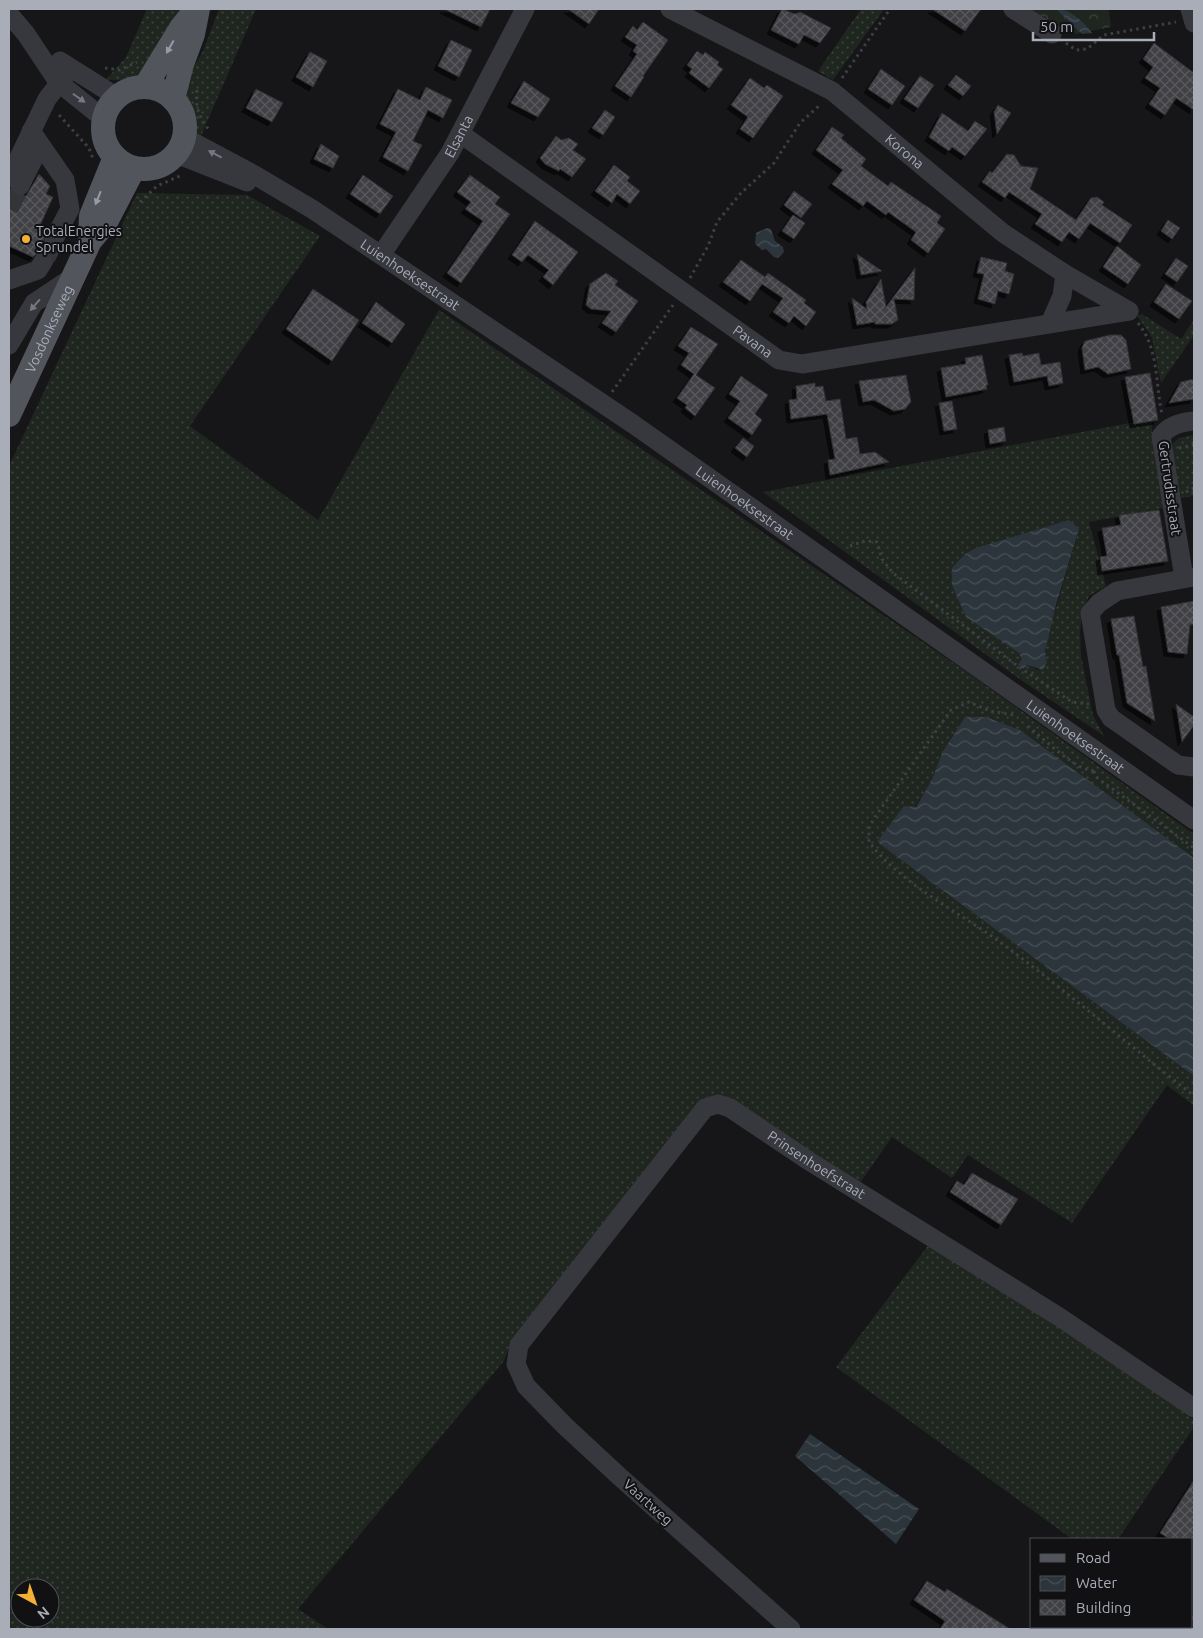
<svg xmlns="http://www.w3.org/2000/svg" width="1203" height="1638" font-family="Ubuntu,sans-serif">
	<defs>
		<pattern id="grass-dots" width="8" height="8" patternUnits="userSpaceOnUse" patternTransform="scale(1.25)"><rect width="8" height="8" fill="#1e261f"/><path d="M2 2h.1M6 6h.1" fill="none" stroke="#3c433d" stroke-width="1.8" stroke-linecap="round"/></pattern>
		<pattern id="forest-crowns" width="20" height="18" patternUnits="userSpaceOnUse" patternTransform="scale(1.25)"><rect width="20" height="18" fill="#1e261f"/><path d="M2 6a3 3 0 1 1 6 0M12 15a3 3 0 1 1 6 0" fill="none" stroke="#3c433d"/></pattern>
		<pattern id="water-waves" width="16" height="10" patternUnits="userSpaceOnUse" patternTransform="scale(1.25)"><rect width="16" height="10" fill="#2c353c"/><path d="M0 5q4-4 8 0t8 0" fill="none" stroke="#485056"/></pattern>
		<pattern id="building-cross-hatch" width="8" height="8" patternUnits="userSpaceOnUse" patternTransform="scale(1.25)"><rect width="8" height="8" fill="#404145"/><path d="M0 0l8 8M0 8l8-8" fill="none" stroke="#595a5e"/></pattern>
		<filter id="shadow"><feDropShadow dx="-4" dy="4" stdDeviation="0" flood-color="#0009"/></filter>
	</defs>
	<rect width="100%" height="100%" fill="#161618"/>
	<!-- grass -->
	<path fill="url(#grass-dots)" fill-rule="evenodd" d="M147,9H180L152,72L131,80H106L126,57Z
		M219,9H256L201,136L192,129L180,91L203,51Z
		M861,9H884L833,80L818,71Z
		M137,193L247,195L320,236L190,426L318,520L439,310L968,673L1194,834V858L1020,730L986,717H965L943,751L932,779L915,807L877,842L1194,1076V1106L1167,1085L1072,1223L968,1155L952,1178L892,1137L857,1187L720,1098L512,1341L503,1362L298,1609L328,1629H9V466ZM20,1588H50V1618H20Z
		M1142,314L1181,339L1194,320V335L1161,383L1152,338L1137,315Z
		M1151,419L1153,444L1168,507L1089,522L1106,586L1089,596L1082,612L1080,632L1081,656L1093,715L1104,736L1011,673L763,492ZM1079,530L1050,628L1045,651L1047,663L1039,670L1027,665L1019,653Z
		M1194,435V496L1181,498L1172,450L1173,443L1179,438Z
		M930,1243L1142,1381L1194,1420V1427L1118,1539H1072L836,1367Z"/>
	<!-- forest -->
	<path fill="url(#forest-crowns)" d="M1024,9H1106L1109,11L1111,27L1076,34L1060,32Z
		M1049,1627H1179L1177,1629H1048Z"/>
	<!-- water -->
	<path fill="url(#water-waves)" d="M1056,9C1070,9 1084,22 1092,33L1082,34Z
		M767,228L771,229L775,241L783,247L784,252L778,258L774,257L766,249L762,250L755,244L756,233Z
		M1069,520L1079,529L1056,605L1045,651L1047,663L1043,670L1027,665L1023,669L1018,665L1022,659L1019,653L966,617L952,585V568L965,554L976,548Z
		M965,717H986L1020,730L1194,858V1076L877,842L904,806L916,807L932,779L943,751Z
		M810,1434L919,1509L896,1544L795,1456Z"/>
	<!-- building -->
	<path fill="url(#building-cross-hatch)" stroke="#303034" filter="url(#shadow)" d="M444,9H490L481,27Z
		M568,9H599L589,24Z
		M782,9L795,14L800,12L831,28L820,43L804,35L799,44L771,30Z
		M932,9H981L965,31Z
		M643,22L668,40L643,76L644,77L631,97L615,86L637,54L633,51L637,45L625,37L633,26L637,30Z
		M451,40L472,50L459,77L438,66Z
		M1154,43L1194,73V110L1176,98L1165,115L1149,104L1160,88L1145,78L1153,67L1143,59Z
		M697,51L703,55L705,52L719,62L717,65L723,69L709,88L689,73L692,69L687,65Z
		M310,52L327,61L313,87L296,77Z
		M881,69L905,86L892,105L868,89Z
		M956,75L971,86L963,96L948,85Z
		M920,76L934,85L918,108L904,99Z
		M750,78L764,88L767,85L783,96L753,138L740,129L748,117L731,105Z
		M524,81L550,99L538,117L511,103Z
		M426,87L452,100L443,118L428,110L413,141L422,145L408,171L383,157L396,132L380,124L398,89L420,100Z
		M256,89L283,103L272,122L246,108Z
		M998,105L1011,113L997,134L994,112Z
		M605,110L615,117L603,135L592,128Z
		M942,113L968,131L975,121L987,129L965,156L952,147L949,151L929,137Z
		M832,127L844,135L841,138L866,159L861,166L888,186L891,182L941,216L937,223L945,229L928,253L911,240L916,232L888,212L886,215L867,201L863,206L832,184L843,170L816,150Z
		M556,136L561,140L569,138L578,144L573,150L586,159L572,177L560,169L559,171L545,164L540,158Z
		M321,144L339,156L333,168L314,159Z
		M1007,154L1014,155L1021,166L1038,168L1030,189L1076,220L1091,198L1097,197L1104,202L1102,205L1132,225L1120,243L1090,223L1079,239L1069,232L1062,242L1035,224L1042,214L1009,192L1005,198L982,182L990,171L992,173Z
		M614,165L630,177L627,181L640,191L630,204L617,194L612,203L595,191Z
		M39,174L50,186L46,194L53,197L37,232L44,234V244L48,249L55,250L61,248L54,262L49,252H38L33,257L9,246V191L10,189L15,196H26Z
		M363,175L393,196L380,214L350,194Z
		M470,175L500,197L495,204L510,214L461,283L447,273L483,221L465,209L471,202L457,192Z
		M794,191L812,204L801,218L784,205Z
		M793,215L805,223L794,239L782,231Z
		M1168,220L1180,228L1172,239L1161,231Z
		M535,221L578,252L553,285L543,277L549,270L528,255L522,262L512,255Z
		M1117,246L1141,265L1128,284L1103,267Z
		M857,254L882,271L861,275Z
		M981,257L1007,263L1005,271L1014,274L1009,294L998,291L995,304L978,299L984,274L977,273Z
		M1176,258L1188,266L1177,282L1165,274Z
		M741,260L765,277L768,273L806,300L804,303L816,312L806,326L794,316L789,323L773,312L783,298L762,284L750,301L723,282Z
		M915,268L914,300L894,299L898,320L892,324H875V322L857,325L852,298L867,309L866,302L881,279L886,307Z
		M606,273L618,281L615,285L638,301L616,332L602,323L611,311L591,309L586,305L590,284Z
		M1166,284L1192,301L1179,319L1154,302Z
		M313,289L359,320L332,361L286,329Z
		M376,302L405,324L392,343L362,323Z
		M691,327L718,344L696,375L715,388L695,416L685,408L687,405L677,398L694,374L681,365L689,353L678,346Z
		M1110,335H1121L1126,340L1131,369L1108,374L1098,367L1085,370L1082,348L1085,341Z
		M1022,353L1023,356L1039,353L1041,365L1060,362L1063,383L1049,386L1047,376L1014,382L1009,355Z
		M982,355L988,385H986L987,389L946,397L941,368L966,364L965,358Z
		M1150,373L1158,420L1134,424L1125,377Z
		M906,375L911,402L905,409L894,411L874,400L863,402L859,381Z
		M741,376L768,395L755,414L762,420L752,435L728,418L740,401L729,394Z
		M1194,379V399L1169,403L1181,382Z
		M815,383V387L823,386L826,401L840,399L846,439L857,437L860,454L875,452L889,462L830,475L828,460L835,459L827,414L791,419L789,400L797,399L796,386Z
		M952,401L957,429L944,431L939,403Z
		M1004,427L1006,441L990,444L988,430Z
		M743,438L754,446L747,457L735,448Z
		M1159,510L1168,561L1102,571L1100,557L1107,556L1102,528L1121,525L1119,515Z
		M1194,601V624L1190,625L1187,654L1168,652L1161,607Z
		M1134,616L1143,667L1146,666L1155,721L1127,703L1119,655H1117L1111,619Z
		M1176,704L1194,717V725L1182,742Z
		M972,1173L1018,1199L1001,1225L950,1192L957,1181L964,1185Z
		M1194,1480V1539H1170L1160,1533Z
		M927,1581L945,1592L947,1589L1010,1629H940L945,1621L914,1600Z"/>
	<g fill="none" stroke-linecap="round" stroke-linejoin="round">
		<!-- minor-tunnel -->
		<path stroke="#333438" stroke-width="19" stroke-dasharray="19 9" stroke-linecap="butt" d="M9,209L20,186
			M43,262L54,239"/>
		<!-- path -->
		<path stroke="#3d3f44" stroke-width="3" stroke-dasharray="2.5 4" stroke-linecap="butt" d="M1066,43L1076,50L1087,49L1104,35L1176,22
			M105,68L120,70L137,62
			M842,78L890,9
			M197,90C195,107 199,117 209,130
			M59,115L89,148L93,159
			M140,202L157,186L182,175
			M690,278L708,246L717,222L741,193L774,163L800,123L821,104
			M1138,323C1159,349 1155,382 1162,414
			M612,392L673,305
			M1179,448L1194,445
			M1186,492L1194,488
			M850,546L865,541L877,542L882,559L893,573L1019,667L1072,702L1089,704
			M1013,715L990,711L969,702L951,710L875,817L869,828V842C902,885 961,913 1004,945C1069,993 1130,1046 1194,1096
			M1028,726C1039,735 1081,775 1094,770
			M1094,771L1096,777L1194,848
			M1192,1619L1194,1615
			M1185,1629L1186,1627"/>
		<!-- minor -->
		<g stroke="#37383d" stroke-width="19">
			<path id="s1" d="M670,9L832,91L1003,233L1065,274L1129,311"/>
			<path d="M1013,9L1052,34"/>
			<path d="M1190,9L1194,23"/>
			<path d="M9,14L26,34L58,82L104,119"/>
			<path d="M60,61L117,97"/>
			<path d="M31,131L65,180L70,209L54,239"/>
			<path id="s2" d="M461,134L779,360L802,364L1129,311"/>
			<path id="s3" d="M184,137L253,174L312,209L633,424L1194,820"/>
			<path d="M176,154L247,182"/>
			<path d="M9,178L47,99L70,69"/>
			<path d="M20,186L40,146"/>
			<path id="s4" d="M381,255L450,153L525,9"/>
			<path d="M9,280L38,270L43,262"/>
			<path d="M1050,323L1062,296L1065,274"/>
			<path d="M9,345L34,303L73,277"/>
			<path d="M1194,577L1117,591L1099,603L1090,613L1106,710L1111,718L1178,765L1194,767"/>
			<path d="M1184,578L1161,436C1169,425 1181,422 1194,421"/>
			<path id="s5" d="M791,1629L620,1477L565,1426L526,1386L516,1364L519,1345L705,1108L718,1104L730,1108L809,1161L1061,1318L1194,1408"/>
		</g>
		<!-- major -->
		<g stroke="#53555c" stroke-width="24">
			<path d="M145,87L181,28L189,18"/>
			<circle cx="144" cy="128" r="41"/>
			<path d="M173,99L182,64L193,34L198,9"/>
			<path d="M90,237L91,216L115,157"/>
			<path id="s6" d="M9,415L90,241L106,222L134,168"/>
		</g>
	</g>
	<!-- one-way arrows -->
	<defs><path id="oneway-solid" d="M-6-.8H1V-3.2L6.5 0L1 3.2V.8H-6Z" transform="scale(1.25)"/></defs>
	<g fill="#979ba6">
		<use href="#oneway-solid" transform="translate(170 47) rotate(119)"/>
		<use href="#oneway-solid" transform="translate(98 198) rotate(112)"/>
	</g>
	<g fill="#757881">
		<use href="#oneway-solid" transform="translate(79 98) rotate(35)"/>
		<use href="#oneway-solid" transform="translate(215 154) rotate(-152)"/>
		<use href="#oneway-solid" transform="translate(35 305) rotate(131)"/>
	</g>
	<!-- markers -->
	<circle fill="#f2b134" stroke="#111113" stroke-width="2" cx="26" cy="239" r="5"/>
	<g text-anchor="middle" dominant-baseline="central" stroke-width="4" stroke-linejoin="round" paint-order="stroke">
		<!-- street labels -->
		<g font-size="14" fill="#a8adb8" stroke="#111113">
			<text stroke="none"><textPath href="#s4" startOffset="142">Elsanta</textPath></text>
			<text stroke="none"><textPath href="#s1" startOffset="276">Korona</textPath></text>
			<text stroke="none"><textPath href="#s3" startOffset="265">Luienhoeksestraat</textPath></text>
			<text stroke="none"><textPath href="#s6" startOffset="95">Vosdonkseweg</textPath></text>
			<text stroke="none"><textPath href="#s2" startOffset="358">Pavana</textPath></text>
			<text transform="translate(1170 488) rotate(82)">Gertrudisstraat</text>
			<text stroke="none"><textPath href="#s3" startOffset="670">Luienhoeksestraat</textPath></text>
			<text stroke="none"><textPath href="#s3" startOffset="1075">Luienhoeksestraat</textPath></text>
			<text stroke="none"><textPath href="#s5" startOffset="834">Prinsenhoefstraat</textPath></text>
			<text transform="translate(648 1502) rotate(42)">Vaartweg</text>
		</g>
		<!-- poi labels -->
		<g font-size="14" fill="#a8adb8" stroke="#111113" text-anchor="start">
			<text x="36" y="231">TotalEnergies<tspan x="36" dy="16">Sprundel</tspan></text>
		</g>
	</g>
	<!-- border -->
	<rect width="1203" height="1638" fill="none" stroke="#a8adb8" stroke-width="20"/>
	<!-- legend -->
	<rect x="1030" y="1538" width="162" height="90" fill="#111113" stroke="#4d4f55"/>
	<rect x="1040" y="1554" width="25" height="8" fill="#53555c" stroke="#4d4f55"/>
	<text x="1076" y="1563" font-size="15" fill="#a8adb8">Road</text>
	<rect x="1040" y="1576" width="25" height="15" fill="url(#water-waves)" stroke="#4d4f55"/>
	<text x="1076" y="1588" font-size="15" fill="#a8adb8">Water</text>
	<rect x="1040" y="1600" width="25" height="15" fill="url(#building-cross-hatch)" stroke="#4d4f55"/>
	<text x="1076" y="1613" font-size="15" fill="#a8adb8">Building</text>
	<!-- north arrow -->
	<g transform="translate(35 1603) rotate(140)"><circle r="24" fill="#111113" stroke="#4d4f55"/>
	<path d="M0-4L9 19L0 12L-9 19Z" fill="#f2b134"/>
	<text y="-8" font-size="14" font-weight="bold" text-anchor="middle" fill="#a8adb8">N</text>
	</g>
	<!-- scale -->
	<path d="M1033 32v8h121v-8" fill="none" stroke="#a8adb8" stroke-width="2.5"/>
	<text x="1040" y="32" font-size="15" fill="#a8adb8" stroke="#111113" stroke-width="4" paint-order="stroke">50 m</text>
</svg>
